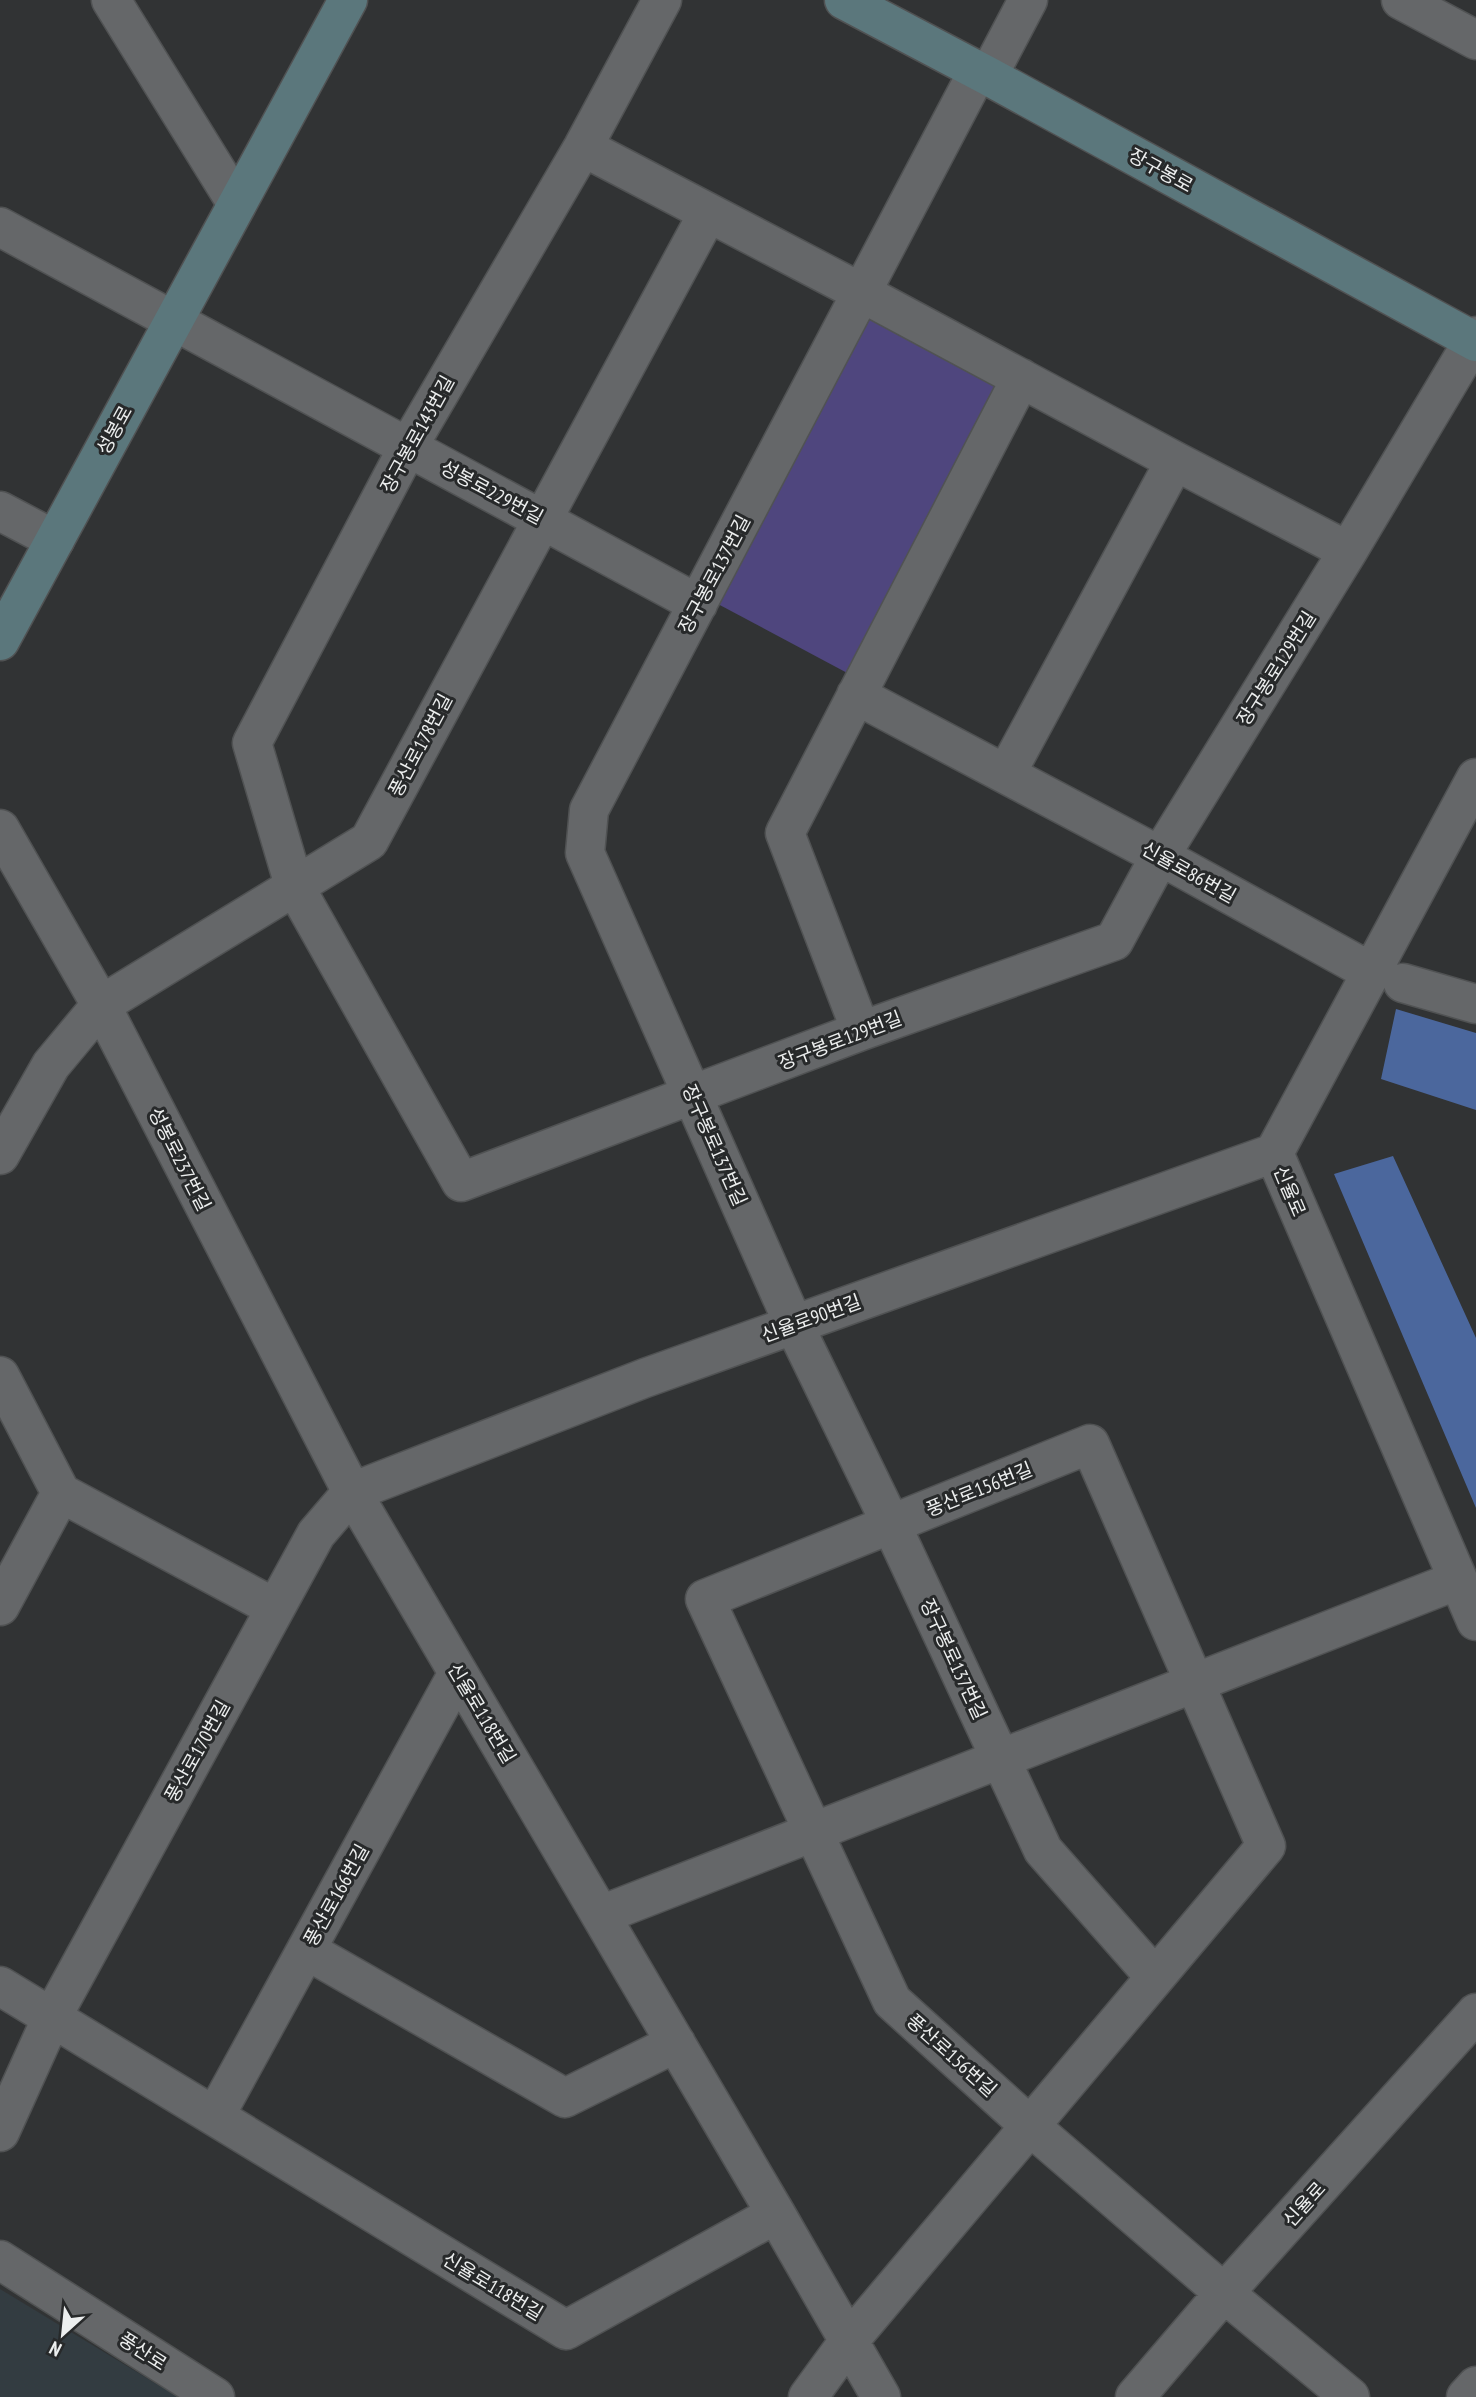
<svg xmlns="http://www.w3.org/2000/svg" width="1476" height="2397" font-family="'PT Sans Narrow','Noto Sans KR',sans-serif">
	<rect width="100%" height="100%" fill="#313334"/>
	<!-- built -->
	<path fill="#333c41" d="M0,2289L178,2397H0Z"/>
	<!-- green -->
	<path fill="#4f467e" d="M869,316L1002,385L851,675L716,603Z"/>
	<!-- building -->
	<path fill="#4b679d" d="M1396,1009L1476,1033V1110L1381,1079Z
		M1393,1156L1476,1338V1508L1334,1174Z"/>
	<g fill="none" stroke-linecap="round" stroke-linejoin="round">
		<!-- street casing -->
		<g stroke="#505253" stroke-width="41">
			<path id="street" d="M111,0L237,204
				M662,0L583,147L408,447L252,743L294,885L461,1182L861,1031L1114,941L1160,856L1348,551L1476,336
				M1401,0L1476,40
				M978,71L589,810L585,853L794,1325L891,1524L1043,1850L1155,1977
				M988,76L1028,0
				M583,147L862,293L1175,461L1348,551
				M0,227L698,604
				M0,511L55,540
				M856,695L1160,856L1371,972
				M1006,774L1175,461
				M1476,778L1274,1153L1476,1621
				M0,829L101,1005L352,1492L776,2214L881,2397
				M1403,983L1476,1004
				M861,1031L785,833L1021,378
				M0,1155L51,1065L101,1005L369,841L708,213
				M0,1376L61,1493L0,1606
				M61,1493L275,1608
				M601,1915L1458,1580
				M306,1950L565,2098L676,2043
				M0,1986L566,2330L776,2214
				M215,2116L458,1673
				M0,2132L52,2017L316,1534L352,1492L645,1378L1274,1153
				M0,2260L215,2397
				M808,2397L848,2342L1266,1846L1090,1444L705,1599L892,2001L1030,2126L1224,2293L1350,2397
				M1135,2397L1224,2293L1476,2013
				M1466,2397L1476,2386"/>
		</g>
		<!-- secondary casing -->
		<g stroke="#505253" stroke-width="41">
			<path id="secondary" d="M844,0L988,76L1476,342
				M0,641L348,0"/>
		</g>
		<!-- street -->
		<use href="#street" stroke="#656769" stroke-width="38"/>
		<!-- secondary -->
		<use href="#secondary" stroke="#5b777c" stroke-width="38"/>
	</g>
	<g text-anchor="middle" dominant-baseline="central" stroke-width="6" stroke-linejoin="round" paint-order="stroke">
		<!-- street labels -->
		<g font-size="19" fill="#eceeee" stroke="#27292a">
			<text transform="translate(1161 170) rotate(29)">장구봉로</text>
			<text transform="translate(114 430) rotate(-61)">성봉로</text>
			<text transform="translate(417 434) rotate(-61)">장구봉로143번길</text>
			<text transform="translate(492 492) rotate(28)">성봉로229번길</text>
			<text transform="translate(714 574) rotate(-62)">장구봉로137번길</text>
			<text transform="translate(1276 668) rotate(-58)">장구봉로129번길</text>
			<text transform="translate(420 745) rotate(-62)">풍산로178번길</text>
			<text transform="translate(1189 872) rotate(29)">신율로86번길</text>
			<text transform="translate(840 1040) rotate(-21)">장구봉로129번길</text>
			<text transform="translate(715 1145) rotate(66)">장구봉로137번길</text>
			<text transform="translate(180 1159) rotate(63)">성봉로237번길</text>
			<text transform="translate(1290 1191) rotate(67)">신율로</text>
			<text transform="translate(811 1318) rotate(-20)">신율로90번길</text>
			<text transform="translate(979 1489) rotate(-22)">풍산로156번길</text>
			<text transform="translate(954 1659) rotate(65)">장구봉로137번길</text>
			<text transform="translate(482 1713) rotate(59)">신율로118번길</text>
			<text transform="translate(197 1751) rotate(-61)">풍산로170번길</text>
			<text transform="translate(336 1895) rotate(-61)">풍산로166번길</text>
			<text transform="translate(952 2055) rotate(42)">풍산로156번길</text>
			<text transform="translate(1304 2204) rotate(-48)">신율로</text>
			<text transform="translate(493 2286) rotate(31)">신율로118번길</text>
			<text transform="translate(143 2351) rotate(33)">풍산로</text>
		</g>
	</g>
	<!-- north arrow -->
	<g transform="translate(63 2334) rotate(207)" stroke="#27292a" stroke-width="5" paint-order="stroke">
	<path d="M0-5L12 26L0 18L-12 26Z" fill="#eceeee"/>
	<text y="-10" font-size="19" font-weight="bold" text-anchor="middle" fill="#eceeee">N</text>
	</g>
</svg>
